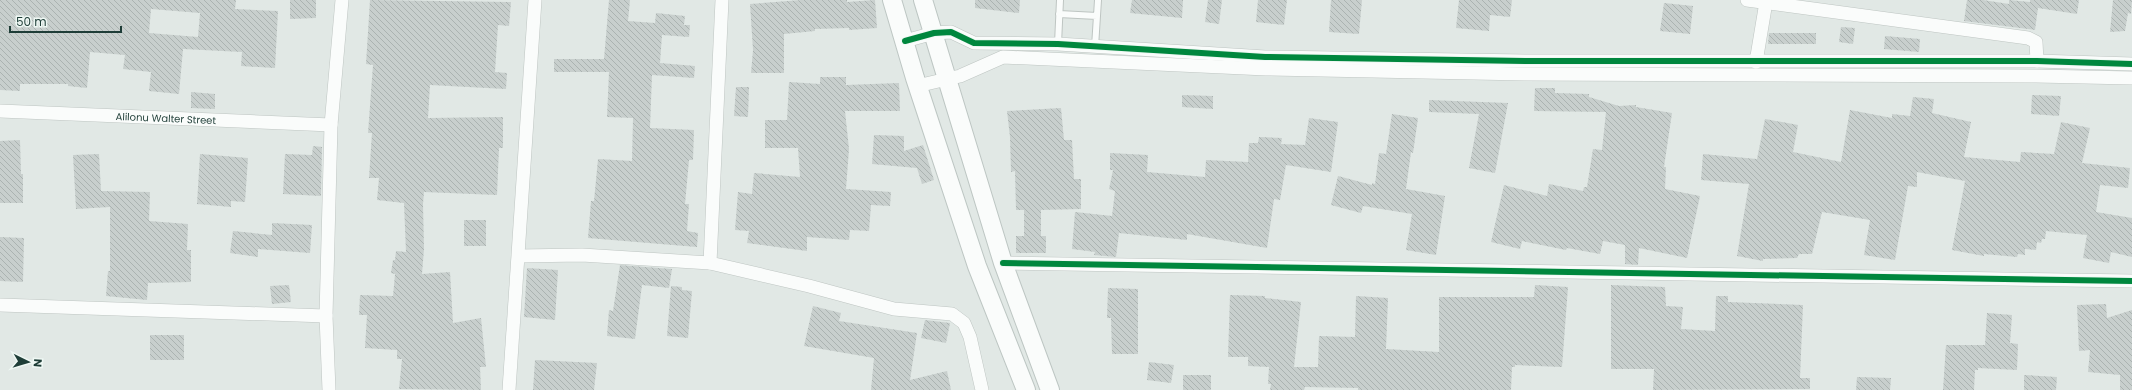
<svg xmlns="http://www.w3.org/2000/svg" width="2132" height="390" font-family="Poppins,sans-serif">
	<defs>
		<pattern id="building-back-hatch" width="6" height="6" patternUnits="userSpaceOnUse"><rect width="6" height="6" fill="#c8cfcd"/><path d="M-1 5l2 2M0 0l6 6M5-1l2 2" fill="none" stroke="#abb3b1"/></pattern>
	</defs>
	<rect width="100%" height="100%" fill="#e1e8e5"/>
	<!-- building -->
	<path fill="url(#building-back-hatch)" fill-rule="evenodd" d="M0,0H236L235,9L278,11L275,68L241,66L242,52L183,49L179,94L149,91L151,72L123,69L125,55L90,52L87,88L68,86V84H20V91L0,90ZM151,9L200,13L198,37L149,33Z
		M290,0H316V18L290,19Z
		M370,0L511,2L509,26L498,25L495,72L507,73L506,89L430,85L428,118L503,117V148H499L497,195L424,192L423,204L424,249L422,274L450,272L453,323L481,318L486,367H480L481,390L399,389L402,359H397V350L365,348L367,315H359L360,295L393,296L395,274L391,273L393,260H395L396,251L406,252L404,203L377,200L379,178H369L372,133H368L373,65L366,64Z
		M609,0H630L628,21L655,23L656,13L685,16L684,25H690L689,37L662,35L660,63L695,66L694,78L652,75L650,128L694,130L693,160H689L685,204H689L687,231L698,233L697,247L588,238L591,201H594L598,159L632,161L633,118L607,117L609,72H554V59H604Z
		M801,0H847V2L875,0L877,28L849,30V28L815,29V31L784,34V73H751L753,50L750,4Z
		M975,0H1020L1019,13L975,8Z
		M1132,0H1183L1182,18L1130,13Z
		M1208,0H1222L1219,24L1205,22Z
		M1258,0H1287L1284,25L1256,22Z
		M1331,0H1362L1359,34L1329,32Z
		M1459,0H1512L1510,17L1490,15L1489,31L1456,28Z
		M1967,0H1983L2009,4V0L2030,2V0H2079L2077,14L2038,8L2035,30L1964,21Z
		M2113,0H2132L2131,14L2128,13L2125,31L2110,32Z
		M1664,3L1693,6L1690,34L1660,31Z
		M1841,27L1855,28L1853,44L1839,42Z
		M1769,33H1816V44H1768Z
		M1885,36L1920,39L1919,52L1884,49Z
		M820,77H846V85L899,83L900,111H845L849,149L846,189L891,192L890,206L871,205L869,231L850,230L849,240L807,237V251L747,243L749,231L735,230L738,192L752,194L754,173L800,177L798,148H765V120H787L789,82L820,84Z
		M736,87H749L748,117L734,116Z
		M1535,88H1555V93L1589,94V97L1619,106L1636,105V107L1672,113L1664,167H1666L1665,189L1700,196L1687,258L1639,248L1638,265L1625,264V245L1603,241L1600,254L1567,248L1566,250L1522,241L1520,249L1491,242L1504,185L1547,196L1549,184L1583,191L1584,187H1587L1593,149L1602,150L1606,112L1534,111Z
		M191,92L215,94V109L191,108Z
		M1182,95L1213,96V109L1182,107Z
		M2032,95L2061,96L2059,116L2031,114Z
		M1913,97L1934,99L1932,113L1971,122L1964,157L2020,162L2021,152L2054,154L2061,122L2090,128L2082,163L2130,168L2128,188L2100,185L2096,212L2132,218V257L2111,252L2109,263L2083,258L2087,235L2046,231L2045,239H2042L2041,243L2037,242L2036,250L2025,249V255L2018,254L2017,257L1984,254V256L1952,250L1965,181L1917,172V187L1908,186L1895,260L1864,255L1870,220L1822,212L1812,254H1799L1797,258L1763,259V261L1737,256L1749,184L1701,180L1703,154L1757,159L1765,119L1798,125L1793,152L1841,162L1850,110L1892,118V114L1910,116Z
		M1429,100L1508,103L1495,173L1469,168L1479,114L1429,112Z
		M1061,108L1064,140H1072L1074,179H1081V209L1041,210V236H1046V253H1016V236H1024V210H1016L1015,171L1011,172L1010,137L1007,111Z
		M1392,114L1418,118L1413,153L1411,152L1406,189L1445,196L1436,255L1406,250L1412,214L1363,206L1361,213L1331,205L1338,176L1372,185V183L1375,184L1379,153L1386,154Z
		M1309,118L1338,122L1331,172L1286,165L1280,200L1274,199L1267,248L1187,234V240L1119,233L1116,257L1094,255L1095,252L1072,249L1075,212L1112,216L1115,191L1109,189L1113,170H1110V153L1148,155L1147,172L1205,177L1206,160L1248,162L1249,143H1258L1259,137L1282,138L1281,144L1305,145Z
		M874,135L904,136V151L923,145L934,180L922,184L917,168L872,164Z
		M20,140L21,174H23V203H0V141Z
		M313,146L322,147L321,196L283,194L285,154L312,155Z
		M99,154L101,191L150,192L149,221L188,224L187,250H191V282L148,283L147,300L106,296L108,271H110V207L76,209L73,155Z
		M200,154L248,158L245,202L231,201V207L197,204Z
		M464,220H486V246H464Z
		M272,223L312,225L310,253L258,249V257L230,253L233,231L272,235Z
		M0,237L24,238L23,282L0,281Z
		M620,265L672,269L669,288L642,285L635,339L607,336L609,310L613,311Z
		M527,268L558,270L555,320L524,317Z
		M289,285L291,302L272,304L270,286Z
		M1535,285L1568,287L1562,367L1515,365V367H1512L1511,390H1358V388L1305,387L1304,390H1270L1271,384H1268L1269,367L1248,366V357H1228L1230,295L1265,296V298L1301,302L1294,367H1318L1319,336L1355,337L1356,296L1388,298L1386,349L1439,352V297H1534Z
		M1611,285L1665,287L1666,306L1683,307L1681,329L1715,331L1716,296H1728V302L1803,305L1800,378H1810V389L1653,390L1654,369H1611Z
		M671,286L682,287V290L692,291L688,338L667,336Z
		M1108,288L1138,289V354H1112L1111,318H1107Z
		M2106,304L2107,318L2132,310V390H2120V375L2088,372L2090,350L2079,351L2077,305Z
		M813,306L841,313L839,321L917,333L910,380L947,371L951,390H871L874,358L804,346Z
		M1987,313L2012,315L2010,343L2018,344L2017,370L1978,368V370H1975L1974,390H1943L1946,345H1985Z
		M925,320L950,323L946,343L921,338Z
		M150,335H184V360H150Z
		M535,360L597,363L594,390H533Z
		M1149,362L1174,365L1171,383L1147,380Z
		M1183,375H1211V390H1183Z
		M2024,375L2057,377L2056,390H2024Z
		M1857,377L1891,378L1890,390H1856Z"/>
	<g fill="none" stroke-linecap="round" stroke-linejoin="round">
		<!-- lane casing -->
		<g stroke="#bec5c2" stroke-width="8">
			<path id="lane" d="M1059,14L1097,16
				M1058,44L1060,0
				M1095,47L1098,0"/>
		</g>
		<!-- street casing -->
		<g stroke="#bec5c2" stroke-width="14">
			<g id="street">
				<path d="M722,0L710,263L809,286L894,309L952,314L964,323L970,337L982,390"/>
				<path d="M1747,0L2028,38L2036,42L2037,61"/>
				<path d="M905,41L934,33L951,32L974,43L1058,44L1265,57L1525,61H2037L2132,64"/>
				<path d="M1756,62L1766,2"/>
				<path d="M917,86L960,76L1003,57L1266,69L1525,74L2036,76L2132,78"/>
				<path id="s1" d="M0,111L331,125"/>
				<path d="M519,256L582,255L710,263"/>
				<path d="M1003,263L2132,281"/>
				<path d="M0,305L326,316"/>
				<path d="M329,390L326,316L331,125L342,0"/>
				<path d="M509,390L535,0"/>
			</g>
		</g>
		<!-- secondary casing -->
		<g stroke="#bdc6c3" stroke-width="20">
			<path id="secondary" d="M892,0L915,78L977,266L1026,390
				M923,0L1003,263L1050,390"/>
		</g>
		<!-- lane -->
		<use href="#lane" stroke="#fafcfb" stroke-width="6"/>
		<!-- street -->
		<use href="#street" stroke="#fafcfb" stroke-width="13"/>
		<!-- secondary -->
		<use href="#secondary" stroke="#fafcfb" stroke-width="18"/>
		<!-- cycleway casing -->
		<g stroke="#eff8f4" stroke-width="8">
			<path id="cycleway" d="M905,41L934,33L951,32L974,43L1058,44L1265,57L1525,61H2037L2132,64
				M1003,263L2132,281"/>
		</g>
		<!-- cycleway -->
		<use href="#cycleway" stroke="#00873e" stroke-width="6"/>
	</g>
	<g text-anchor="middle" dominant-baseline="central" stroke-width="3" stroke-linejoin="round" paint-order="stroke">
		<!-- street labels -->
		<g font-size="10" fill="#1e3d37" stroke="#eff8f4">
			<text stroke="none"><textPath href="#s1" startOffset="166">Alilonu Walter Street</textPath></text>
		</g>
	</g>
	<!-- north arrow -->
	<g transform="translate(28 362) rotate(95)" stroke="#eff8f4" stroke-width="3" paint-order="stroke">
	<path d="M0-3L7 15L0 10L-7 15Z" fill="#1e3d37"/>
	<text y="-6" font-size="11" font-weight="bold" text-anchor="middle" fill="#1e3d37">N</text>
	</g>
	<!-- scale -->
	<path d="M10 26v6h111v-6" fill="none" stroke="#1e3d37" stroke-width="2"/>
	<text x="16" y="26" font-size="12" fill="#1e3d37" stroke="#eff8f4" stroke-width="3" paint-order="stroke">50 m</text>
</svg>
